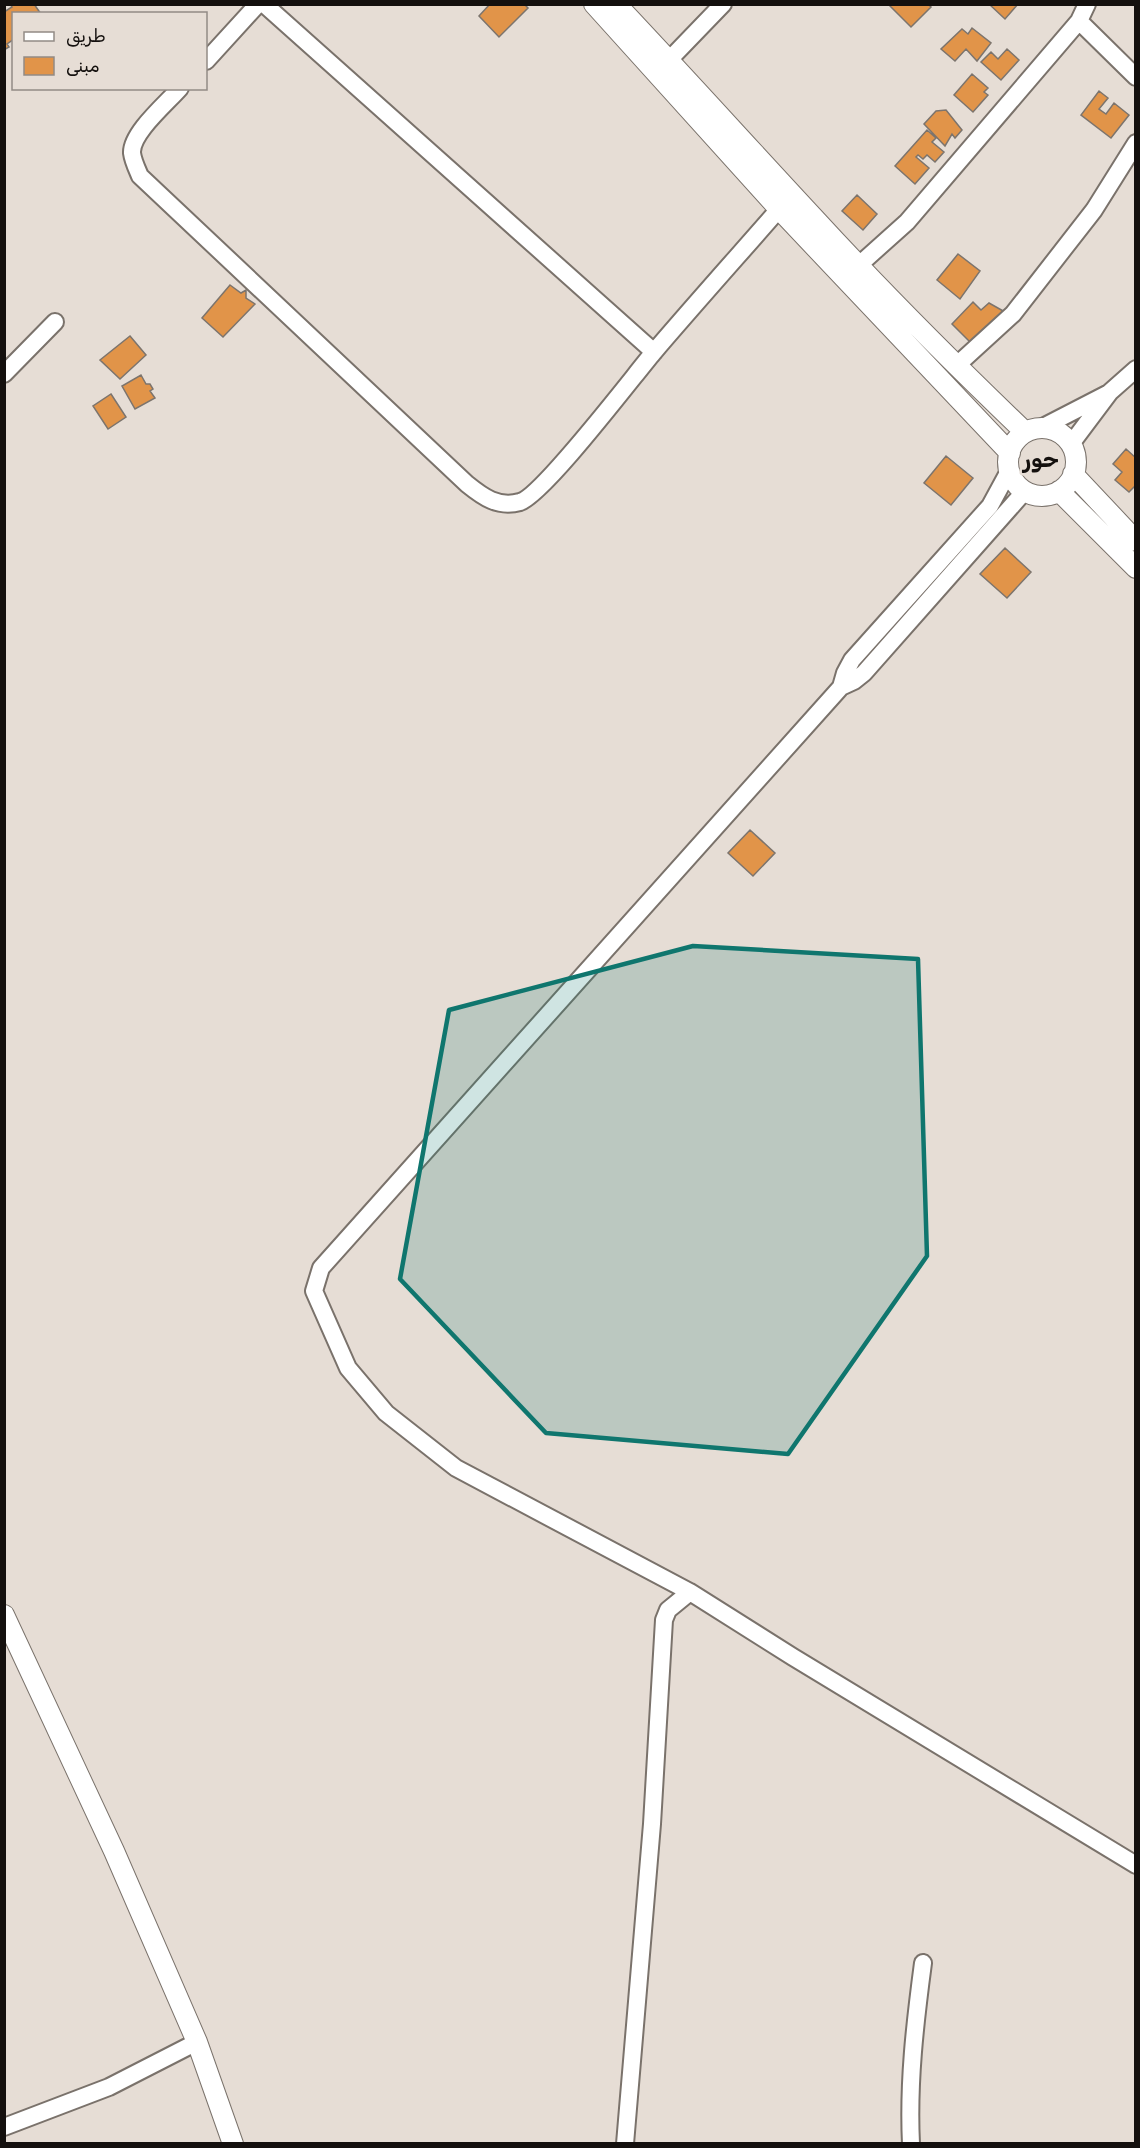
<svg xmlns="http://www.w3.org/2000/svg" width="1140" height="2148" font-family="Rubik,Vazirmatn,sans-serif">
	<rect width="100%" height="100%" fill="#e6ddd5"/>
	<!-- building -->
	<path fill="#e19449" stroke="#7c746d" stroke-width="1.5" d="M10,4H34L41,14H14V39L7,44L9,47L4,50V12L12,7Z
		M490,4H524L528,8L499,37L479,16Z
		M888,4H928L931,7L911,27Z
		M989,4H1018L1005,19Z
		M972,28L991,43L977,61L966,49L955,61L941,49L962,29L968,34Z
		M1007,49L1019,60L1001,80L981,62L991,52L998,59Z
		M972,74L988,88L984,92L988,95L973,112L954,95Z
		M1099,91L1108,98L1099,109L1106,114L1114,103L1129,115L1111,138L1081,115Z
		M946,110L962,130L955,138L952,134L945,146L924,124L936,111Z
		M927,130L936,138L932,142L944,152L935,162L927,155L923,159L918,155L916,157L929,168L915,184L895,166Z
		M857,195L877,214L863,230L842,211Z
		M958,254L980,271L960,299L937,280Z
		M230,285L241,293L246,290V298L255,304L223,337L202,318Z
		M973,302L981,310L989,303L1005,312L973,345L952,324Z
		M130,336L146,355L120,379L100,360Z
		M141,375L146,384H150L153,389L150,391L155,398L135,409L122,386Z
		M111,394L126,417L108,429L93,406Z
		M1126,449L1136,458V485L1129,492L1115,480L1122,472L1113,464Z
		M946,456L973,478L951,505L924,483Z
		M1005,548L1031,572L1007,598L980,574Z
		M750,830L775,853L753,876L728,853Z"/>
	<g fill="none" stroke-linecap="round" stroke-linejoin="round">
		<!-- minor casing -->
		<g stroke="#7a726b" stroke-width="20">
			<path id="minor" d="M264,4L654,352
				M1079,21L1136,77
				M206,61L258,4
				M663,70L669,60L723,4
				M180,88C167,103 131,133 132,153C133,161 137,169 140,176L467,484C483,497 498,508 520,502C543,495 632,378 653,353C694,305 737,257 779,209
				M859,265L907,222L1079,21L1087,4
				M956,366L1013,314L1094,210L1136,143
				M4,374L55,322
				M1041,428L1107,394
				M1071,444L1110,392L1136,369
				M1024,492L864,673L854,681L841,687L321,1268L314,1291L348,1368L386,1413L456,1468L690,1592L793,1657L1136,1865
				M841,687L845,673L852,660L990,506L1009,471
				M4,2127L109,2087L197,2042
				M625,2144L652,1824L664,1620L668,1610L690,1592
				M911,2144C908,2083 915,2023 923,1963"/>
		</g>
		<!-- tertiary casing -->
		<g stroke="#7a726b" stroke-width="22">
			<path id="tertiary" d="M594,4L779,209L1010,453
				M616,4C683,75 748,147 814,218C882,292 953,363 1025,432
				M1008 462a34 34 0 1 1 68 0a34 34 0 1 1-68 0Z
				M1073,474L1136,541
				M1059,491L1136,568
				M4,1615L114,1851L197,2042L233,2144"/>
		</g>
		<!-- minor -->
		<use href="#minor" stroke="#fff" stroke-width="16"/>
		<!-- tertiary -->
		<use href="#tertiary" stroke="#fff" stroke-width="20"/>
	</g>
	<!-- marked area -->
	<path fill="#0f766e" fill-opacity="0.2" stroke="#0f766e" stroke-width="4.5" stroke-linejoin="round" d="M693,946L918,959L927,1256L788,1454L546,1433L400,1279L449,1010Z"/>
	<g text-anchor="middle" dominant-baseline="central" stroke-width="5" stroke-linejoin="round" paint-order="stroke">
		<!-- quarter labels -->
		<g font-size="22" font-weight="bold" fill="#14100e" stroke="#e6ddd5">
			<text x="1041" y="459">حور</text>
		</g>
	</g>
	<!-- border -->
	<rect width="1140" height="2148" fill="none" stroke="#14100e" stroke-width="12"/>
	<!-- legend -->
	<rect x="12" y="12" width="195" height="78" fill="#e6ddd5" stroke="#928b85" stroke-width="1.5"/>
	<rect x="24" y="32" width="30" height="9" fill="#ffffff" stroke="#928b85" stroke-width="1.5"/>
	<text x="66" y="42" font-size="18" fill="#14100e">طريق</text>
	<rect x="24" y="57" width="30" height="18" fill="#e19449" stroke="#928b85" stroke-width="1.5"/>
	<text x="66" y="72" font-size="18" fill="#14100e">مبنى</text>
</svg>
